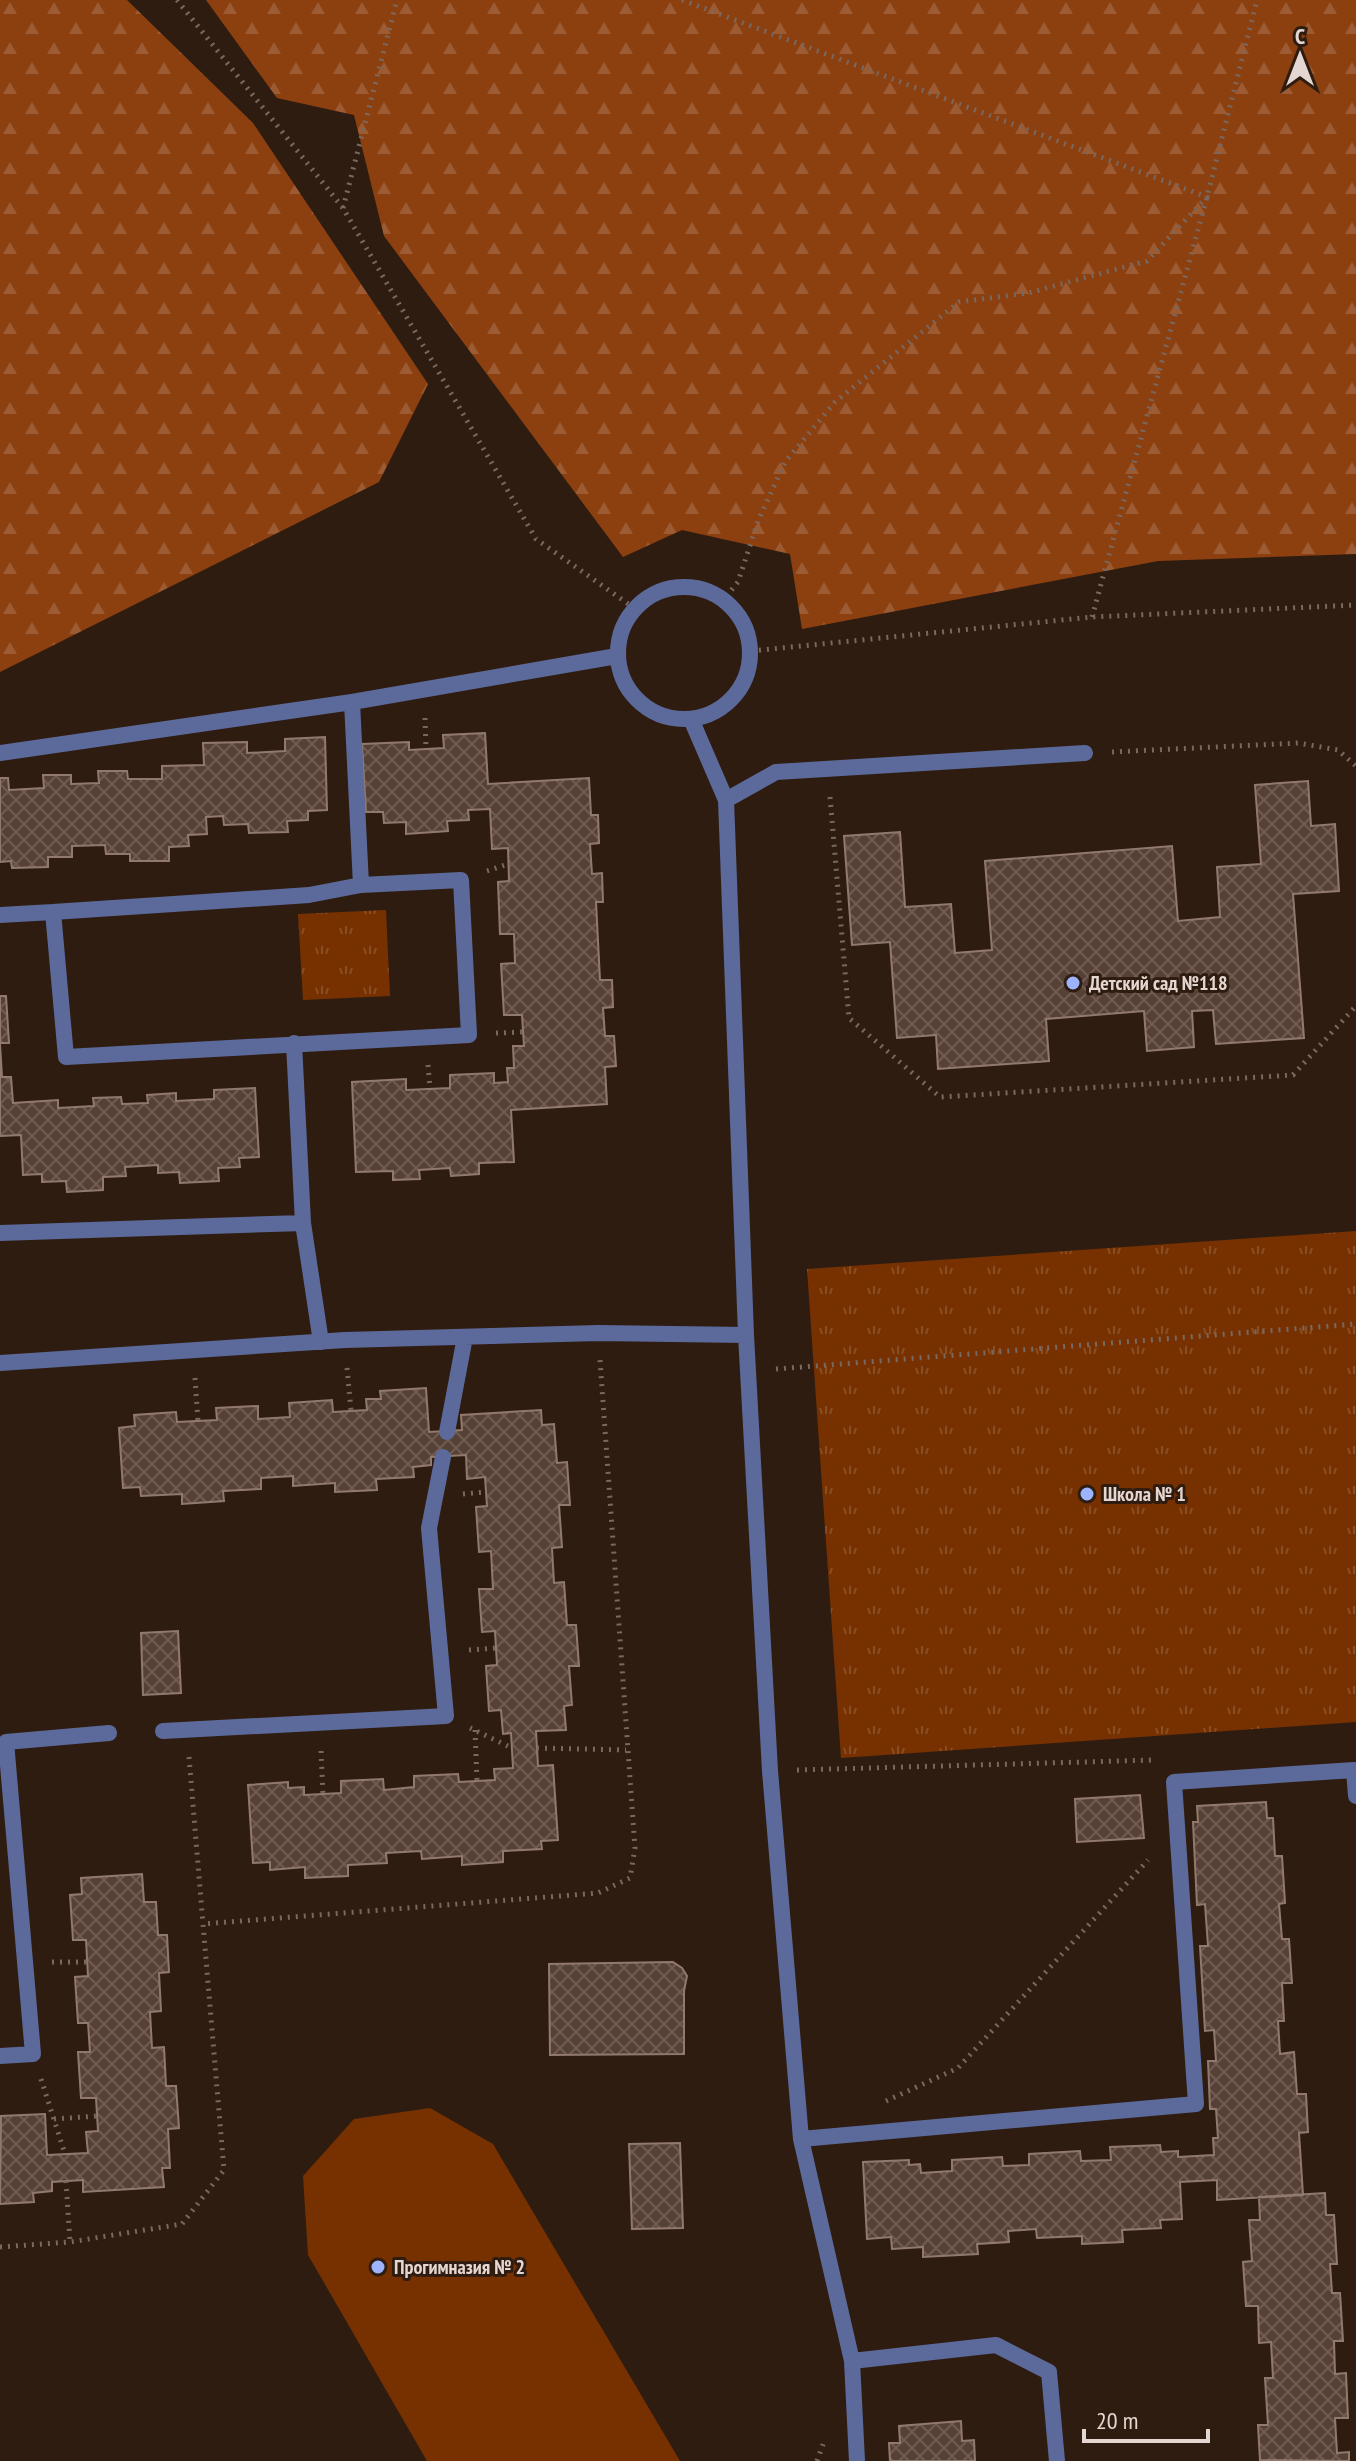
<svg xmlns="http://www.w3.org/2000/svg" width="1356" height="2461" font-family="'PT Sans Narrow',sans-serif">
	<defs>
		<pattern id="forest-firs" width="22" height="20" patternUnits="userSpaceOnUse" patternTransform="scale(2)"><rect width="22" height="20" fill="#8c4010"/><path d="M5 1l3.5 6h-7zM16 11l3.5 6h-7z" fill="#9c5b32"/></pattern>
		<pattern id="park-tufts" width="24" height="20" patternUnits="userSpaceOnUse" patternTransform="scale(2)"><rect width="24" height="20" fill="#773100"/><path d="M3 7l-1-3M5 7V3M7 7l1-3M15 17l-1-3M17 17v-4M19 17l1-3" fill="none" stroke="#8a4e24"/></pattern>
		<pattern id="building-cross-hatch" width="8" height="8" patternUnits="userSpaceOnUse" patternTransform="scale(2)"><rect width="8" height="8" fill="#574136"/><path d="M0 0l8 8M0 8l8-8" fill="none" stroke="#6f5c52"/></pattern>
	</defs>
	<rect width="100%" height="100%" fill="#2f1c11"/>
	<!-- green -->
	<path fill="#773100" d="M430,2108L493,2144L680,2461H427L308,2255L303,2176L354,2119Z"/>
	<!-- forest -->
	<path fill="url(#forest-firs)" d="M0,0H127L253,123L428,384L379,482L0,672Z
		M206,0H1356V554L1158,561L802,629L790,554L682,530L623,557L384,236L354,115L277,98Z"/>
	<!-- park -->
	<path fill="url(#park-tufts)" d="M386,910L390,996L303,1000L298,914Z
		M1356,1231V1722L841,1758L807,1269Z"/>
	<!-- building -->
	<path fill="url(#building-cross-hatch)" stroke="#92796d" stroke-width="2" d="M485,733L488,784L589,778L591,815H598L599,843L590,844L592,874L602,873L603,902H596L600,980H612L613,1007L603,1008L605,1036H614L616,1066L605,1067L607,1104L511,1110L514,1162L479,1163V1174L451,1176L450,1168L419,1170L420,1179L393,1180V1171L356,1172L352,1082L406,1079V1090L450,1088V1075L494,1073V1083L508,1082L507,1068H514L513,1046H524L522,1015H504L501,964L515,963L514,934H500L498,882L509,881L508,848L492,849L490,809L468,810L469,820L447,821L448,831L406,834V822L384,823L383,812H366L362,744L409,742V750L444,748L443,735Z
		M325,737L327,810L308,811V820L287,821L288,832L249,833L248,824L224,825L223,816L206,817L207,834L188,835L189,846L169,847V861H130V854H106L105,845L72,846V857H48V867L12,868L11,861L0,862V778H8L9,790L44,788L43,775H71V784L99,783L98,771H127L128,779H162V766L204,765L203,743L247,742V753L285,751V739Z
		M1308,781L1311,826L1335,824L1339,891L1293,894L1304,1038L1216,1044L1213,1010L1192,1011L1194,1047L1147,1051L1144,1011L1046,1019L1049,1061L938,1069L936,1035L897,1038L890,942L852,945L844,836L900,832L905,907L951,904L955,953L992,950L985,861L1172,846L1178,921L1220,917L1217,867L1261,864L1255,785Z
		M0,996H6L9,1043H0Z
		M0,1044L2,1077H11L13,1103L58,1100V1108L94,1106L93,1098L121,1097L122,1104L148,1103L147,1095L176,1093V1101L214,1099V1090L255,1088L259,1157L239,1158L240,1167L218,1168L219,1181L180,1183L179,1172L158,1173V1165L125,1167L126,1176L103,1177V1190L67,1192L66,1181L42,1182V1174L23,1175L21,1135L0,1136Z
		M426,1388L429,1432L462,1430L461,1415L541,1410L542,1425L554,1424L557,1463L567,1462L570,1505H559L562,1547L552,1548L554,1583L564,1582L567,1625H576L579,1666H569L572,1705L564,1706L566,1730L536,1731L538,1766L553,1765L558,1840L541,1841L542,1849L503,1851V1862L462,1865V1856L422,1859L421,1851L386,1853L387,1863L348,1865V1876L305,1878V1867L270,1870V1862L253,1863L248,1785L288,1782V1788L304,1787V1795L323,1794L341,1793V1781L383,1779L384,1790L414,1787V1776L458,1774L459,1782L495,1780L494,1769L513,1768L511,1733L503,1734L501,1710L489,1711L486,1666L497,1665L495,1631L482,1632L479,1589H493L491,1551L479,1552L476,1507L487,1506L485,1477L467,1479L466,1455L431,1457V1465L413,1467L414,1477L376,1479L377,1490L335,1492V1483L293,1486V1476L261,1478V1489L223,1491L224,1501L182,1504V1494L141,1496L140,1487L123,1488L119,1428L135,1426L134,1415L176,1412L177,1422L217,1420L216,1408L258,1406V1419L290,1417L289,1403L332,1400L333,1412L367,1410L366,1399H381L380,1391Z
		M178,1631L181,1693L143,1695L141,1633Z
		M1140,1795L1144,1838L1077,1842L1075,1799Z
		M1266,1802L1267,1818H1273L1275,1856H1282L1285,1903L1279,1904L1282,1939H1289L1292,1983H1282L1284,2021H1278L1280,2054L1294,2052L1297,2094H1306L1308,2132L1299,2133L1303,2195L1217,2200V2180L1180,2182L1182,2219L1160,2220L1161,2228L1122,2230L1123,2242L1082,2244V2236L1037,2238L1036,2229L1008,2231L1009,2242L977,2244L978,2254L923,2257V2247L892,2249L891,2237L867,2239L863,2162L909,2160V2165L920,2164L921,2173L952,2171V2160L1002,2157L1003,2166L1029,2165V2154L1080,2151L1081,2161L1111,2160L1110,2147L1160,2145L1161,2152L1178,2151V2157L1214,2155L1213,2138H1218L1216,2109H1210L1208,2061H1216L1214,2030L1205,2031L1200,1946H1208L1205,1904L1197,1905L1193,1822H1198L1197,1806Z
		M142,1874L144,1902H156L158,1935H167L169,1972L159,1973L161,2011L150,2012L152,2048L164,2047L166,2086H176L179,2128L168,2129L170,2168H162L164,2187L83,2192V2180L52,2182V2191L33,2193L34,2202L0,2204L1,2116L45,2114L47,2155L88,2153L86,2132L98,2131L96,2098H81L78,2052H90L88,2023H78L75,1977L88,1976L86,1940H73L70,1895L82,1894L81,1878Z
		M673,1962L682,1968L687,1976L684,1991V2054L550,2055L549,1964Z
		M680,2143L683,2228L632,2229L629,2144Z
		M1325,2193L1326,2215H1334L1337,2264H1330L1332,2293H1340L1343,2341H1334L1335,2374L1346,2373L1348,2418H1335L1337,2453L1349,2452V2461L1260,2460L1258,2425H1268L1265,2378H1273L1271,2342L1259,2343L1258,2306H1246L1243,2262L1252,2261L1249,2220H1260L1259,2197Z
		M961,2421L962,2441L974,2440L975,2461H890L889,2443H900L899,2426Z"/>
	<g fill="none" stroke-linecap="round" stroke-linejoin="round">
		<!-- path -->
		<path stroke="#79685f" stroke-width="5" stroke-dasharray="2 6" stroke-linecap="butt" d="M177,0L343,208L536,539L634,608
			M682,0L1207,197L1147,261L1028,293L959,302L835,402L785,462L758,521L738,582L724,599
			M343,208L397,0
			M1092,617L1207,197L1257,0
			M751,651L1092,617L1356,605
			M425,718L426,749
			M1112,752L1298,743L1338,750L1356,766
			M830,797L849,1018L940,1097L1293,1075L1356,1006
			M487,871L508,864
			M496,1033L523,1032
			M428,1065L430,1088
			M347,1368L351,1410
			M776,1369L1356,1324
			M195,1378L198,1421
			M463,1494L486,1492
			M469,1650L496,1648
			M470,1728L512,1748
			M475,1730L477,1781
			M537,1748L626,1750
			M321,1751L323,1794
			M189,1757L203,1924
			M797,1770L1155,1760
			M52,1962H87
			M41,2079L65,2154
			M886,2101L958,2068L1148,1860
			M54,2119L97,2116
			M66,2181L70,2242
			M0,2247L70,2242L182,2224L224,2170L203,1924L598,1893L630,1878L635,1848L600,1360
			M817,2461L825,2439"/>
		<!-- lane -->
		<path stroke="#5c6a9b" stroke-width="16" d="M618 653a66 66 0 1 1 132 0a66 66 0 1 1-132 0Z
			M691,719L726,800L746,1335L770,1771L801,2139L852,2361L857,2461
			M0,753L352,702
			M726,800L776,772L1085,753
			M361,885L461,880L469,1035L66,1057L53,912L309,895L361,885L352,702L617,656
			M0,915L53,912
			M294,1043L303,1223L321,1342
			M0,1233L303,1223
			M0,1363L345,1340L598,1333L746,1335
			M447,1432L465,1337
			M163,1731L446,1716L429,1528L443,1457
			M0,2056L33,2054L6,1742L109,1733
			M801,2139L1196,2104L1174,1782L1354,1770L1356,1796
			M852,2361L996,2345L1049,2372L1057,2461"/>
	</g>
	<!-- markers -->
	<g fill="#9eb3fd" stroke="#2f1c11" stroke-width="3">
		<circle cx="1073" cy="983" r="8"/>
		<circle cx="1087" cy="1494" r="8"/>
		<circle cx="378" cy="2267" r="8"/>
	</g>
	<g text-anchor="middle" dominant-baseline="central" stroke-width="6" stroke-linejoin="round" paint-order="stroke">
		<!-- poi labels -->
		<g font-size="20" font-weight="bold" fill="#e4d6d0" stroke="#2f1c11" text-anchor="start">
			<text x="1089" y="983">Детский сад №118</text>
			<text x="1103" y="1494">Школа № 1</text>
			<text x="394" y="2267">Прогимназия № 2</text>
		</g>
	</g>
	<!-- north arrow -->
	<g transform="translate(1300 56)" stroke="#2f1c11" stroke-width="6" paint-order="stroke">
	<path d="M0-6L14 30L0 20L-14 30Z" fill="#e4d6d0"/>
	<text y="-12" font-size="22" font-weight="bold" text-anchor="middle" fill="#e4d6d0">С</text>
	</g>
	<!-- scale -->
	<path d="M1084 2429v12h124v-12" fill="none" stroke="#e4d6d0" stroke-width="4"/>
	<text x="1096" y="2429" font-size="24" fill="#e4d6d0" stroke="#2f1c11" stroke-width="6" paint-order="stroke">20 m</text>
</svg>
